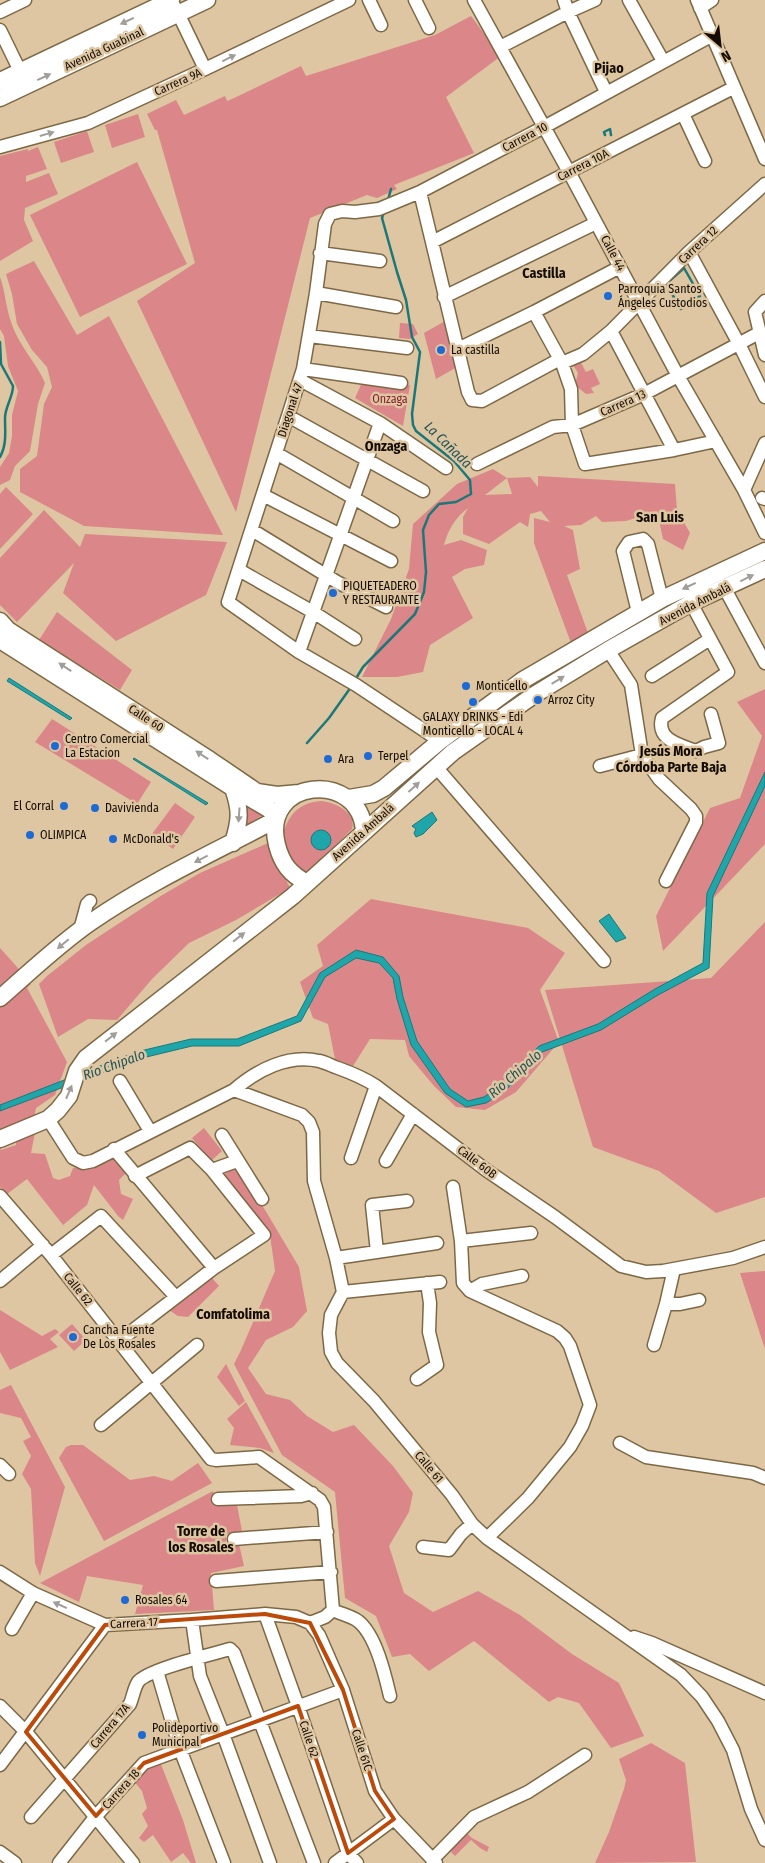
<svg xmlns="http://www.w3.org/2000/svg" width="765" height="1863" font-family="'Fira Sans Condensed',sans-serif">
	<rect width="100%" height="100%" fill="#dec6a2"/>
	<!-- green -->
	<path fill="#db8688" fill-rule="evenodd" d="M471,16L501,56L446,97L474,153L394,185L397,189L377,198L367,195L310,218L236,512L137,301L195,263L157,130H155L147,114L176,100L184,115L225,96L227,101L232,99L301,66L306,76L435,35Z
		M138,114L145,137L112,148L105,125Z
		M87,131L94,152L61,163L54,142Z
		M38,147L47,169L26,176V182L49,173L58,194L25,208L24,220L33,241L0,261V156L28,149V151Z
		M137,162L187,264L80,317L30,215Z
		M34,261L77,335L109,316L223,535L84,526L20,492V469L37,456L44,404L52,387L47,367L32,350L17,324L12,294L6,274Z
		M0,277C5,290 6,308 11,322C18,345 36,362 45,383L38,404L30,451L15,466L10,480L0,485V467L9,453L12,436V415L18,391L8,366L4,336L0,329Z
		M447,320L457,367L436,379L424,333Z
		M400,323L413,324L418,334L410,339L399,338Z
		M580,361L586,372L593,369L600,384L591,388L594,393L586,394L575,385L578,373L573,365Z
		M364,378L410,385L403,426L355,398Z
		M493,469L507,478L530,477L538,487V476L675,484L677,510L690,533L683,550L663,539L657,511L626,521L602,522L596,516L581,525L564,526L573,530L580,569L567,575L588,633L571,643L534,543V518L550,522L541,511L530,514L528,527L520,522L489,544L463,534V517L468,508C456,517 448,529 444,545L461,540L487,550L484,565L465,569L452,577L473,618L430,645L423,672L397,677H362L391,619L409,569L413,524L457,484ZM507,478L512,494L485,495Z
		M6,487L33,514L0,549V494Z
		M44,510L80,547L85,534L227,542L206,595L116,641L63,593L74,563L17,622L0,605V558Z
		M57,612L132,670L120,690L39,640Z
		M765,689V844L663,951L656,916L710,808L740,798L762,736L737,702Z
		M52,719L151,782L137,804L35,742Z
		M245,801L264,814L243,827Z
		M321,801C334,802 357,812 352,829L309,871L304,873L294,868L282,837C288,816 297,803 321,801Z
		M175,803L195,817L173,849L152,834Z
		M268,843L290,888L236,920L189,943L152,979L117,1020L88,1019L58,1037L39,984L47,976L86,945L159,897L200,873Z
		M371,899L528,928L565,953L540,990L559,1042L516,1092L485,1110L456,1107L434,1086L409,1056L405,1040L370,1039L353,1066L335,1059L328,1024L313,1018L300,982L323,966L317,945Z
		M765,922V1197L716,1213L659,1171L593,1147L545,990L711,978Z
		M0,948C10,959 21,971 31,984L27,988L67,1062L55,1095L36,1108L34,1118L0,1134Z
		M204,1128L222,1151L211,1161L192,1138Z
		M35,1133L31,1153L45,1154L53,1178L59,1180L70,1176L73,1168L89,1167L115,1155L127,1172L119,1180L121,1194L133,1199L123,1220L118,1216L94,1185L87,1205L63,1225L27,1179L7,1194L0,1187V1146L1,1150L16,1145V1138Z
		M233,1169L243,1173L299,1267L307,1311L293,1327L266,1340L248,1368L266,1394L290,1400L307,1416L333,1432L354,1425L393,1466L413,1493L409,1512L389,1546L404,1593L433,1612L478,1591L520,1615L572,1654L619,1683L644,1736L611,1748L579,1703L558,1697L549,1702L474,1641L429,1671L410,1654L392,1657L376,1616L345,1598L335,1492L282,1455L234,1364L241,1350L275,1271L270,1235L221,1176Z
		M765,1271V1349L740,1273Z
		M212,1278L219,1286L188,1317L178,1316L169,1310Z
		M0,1310L42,1336L55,1329L59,1332L50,1339L58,1347L10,1370L0,1352Z
		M72,1324L86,1340L74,1351L59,1335Z
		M226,1364L245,1401L239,1406L217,1377Z
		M11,1385L65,1487L40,1576L35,1563L31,1489L22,1474L31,1456L23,1441L31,1437L21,1418L0,1413V1390Z
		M246,1402L274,1453L260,1448L230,1445L234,1428L227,1419Z
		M71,1445H83L130,1480L154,1476L172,1481L198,1463L212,1483L104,1541L59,1458L66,1447Z
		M213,1491L216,1506L237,1505L242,1531L226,1534V1546L239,1544L244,1566L211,1573L214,1610L135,1614L143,1585L87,1576L79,1602L40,1583Z
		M651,1743L685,1763L696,1862L595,1863L609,1832L624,1789L626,1780L619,1759Z
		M160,1762L183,1820L196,1863H191L183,1853L171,1862L153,1835L144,1842L139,1838L148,1826L142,1814L147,1808L142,1791L133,1780L138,1771Z
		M466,1832L472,1838L489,1847L487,1852L480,1848L471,1840L455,1856L451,1852L453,1849L451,1846Z"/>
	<!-- water -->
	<path fill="#1fa6aa" stroke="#1c7878" d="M9,678L72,718L70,720L7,681Z
		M134,758L208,803L206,805L133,759Z
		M765,772V786L713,896L709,968L658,995L601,1030L542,1052L505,1091L486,1103L466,1107L445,1093L411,1045L397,999L393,978L379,963L356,958L325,977L301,1021L239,1046H192L138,1059L0,1111V1105L136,1052L191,1039H237L297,1016L320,973L356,950L383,957L399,976L403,997L417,1041L450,1089L468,1101L484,1097L503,1084L539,1046L598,1024L655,989L703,963L707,893Z
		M432,812L437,820L423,834L416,837L414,833L416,829L412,826Z
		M311 840a10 10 0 1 1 20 0a10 10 0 1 1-20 0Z
		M609,914L626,938L616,942L599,921Z"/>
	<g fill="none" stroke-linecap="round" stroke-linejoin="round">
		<!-- stream -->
		<path stroke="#1c7878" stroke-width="2.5" d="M605,135L604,132L610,129L611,135
			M388,200L391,189
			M684,268L700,296L681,309L666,284Z
			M0,342L1,364L13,386C13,397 5,407 5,418C5,431 7,445 0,457
			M355,680L363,667L415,614L424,592L426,572L423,530L429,515L439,504L456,502L471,494L470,480L454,461L416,431L413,425L412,414L420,352L412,337L406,300L397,272L382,218L384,212
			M307,743L329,718L351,687"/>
		<!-- minor casing -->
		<g stroke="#7d6846" stroke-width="15">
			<path id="minor" d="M369,0L381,25
				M415,0L429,28
				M474,0L569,172L678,376L744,490L765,533
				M564,0L568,12L606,92
				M629,0L663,61
				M697,0L765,159
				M175,7L205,69
				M700,8L712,0
				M0,12L25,0
				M0,30L20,71
				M500,47L568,12L595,0
				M683,114L705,161
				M0,147L88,123L205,69L349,0
				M420,192L468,392L472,400L482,401L560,359
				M432,242L733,88
				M689,252L739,344L765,397
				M320,253L380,261
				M316,293L396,307
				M444,297L596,223
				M765,301L755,312L765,355
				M534,312L562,363L571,389L572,425L585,464L674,450L716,441
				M611,331L674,450
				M309,336L407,348
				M458,349L534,312L620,267
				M562,363L583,354L611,331L689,252L765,184
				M303,369L401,383
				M300,380L380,423L446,468
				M288,416L423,491
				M276,453L393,521
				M477,464L553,427L572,425L644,394L759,333L765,334
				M744,490L765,443
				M263,495L391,561
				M762,498L765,499
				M252,530L337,582L386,607
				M239,570L313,612L355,639
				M725,589L765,663
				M691,603L728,672L662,718C656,740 680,745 696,751L704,747L719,743L711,714
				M638,612L623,551L629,542L643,539L648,544L662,599
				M608,650L631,685L642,755L659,779L691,809L696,816V822L666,881
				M299,652L380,423
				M652,676L710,639
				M440,741L356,685L299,652L228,602L303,369L316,293L325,224L330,214L342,211L355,212L379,209L420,192L544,127L711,36
				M600,766L642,755
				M436,767L604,961
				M80,930L87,904L90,901
				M120,1081L150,1131
				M234,1090L302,1115L309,1122L313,1132L314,1181L336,1258L343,1292L331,1315L329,1333L331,1352L337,1363L374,1401L452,1495L472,1524L487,1538L681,1675L702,1697L718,1721L733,1750L751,1809L765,1840
				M48,1119L73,1158L83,1163L93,1161L234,1090C257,1070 288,1054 319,1061C325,1062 332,1066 338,1068C352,1073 364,1078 376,1086L486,1170L555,1217L621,1266L646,1272L663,1271L733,1258L765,1247
				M222,1135L262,1199
				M114,1149L214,1268
				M351,1158L376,1086
				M386,1161L413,1114
				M212,1170L237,1161
				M453,1187L461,1241L463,1283L470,1291L557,1331L565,1338L570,1346L590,1405L582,1426L570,1447L528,1498L487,1538
				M0,1196L51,1255L211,1459L216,1460L259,1457L320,1500L324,1507L333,1610
				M461,1241L531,1233
				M377,1252L372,1205L407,1201
				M51,1255L101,1216L176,1297
				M336,1258L437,1243
				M0,1281L43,1245
				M470,1291L482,1284L522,1276
				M343,1292L440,1282
				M666,1304H680L699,1300
				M119,1341L214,1268L264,1235L212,1170L190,1148L135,1176
				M654,1345L666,1304L674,1269
				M417,1379L437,1365L429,1332L430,1303L427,1283
				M101,1425L197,1345
				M620,1443L646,1457L753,1473L765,1478
				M0,1465L9,1474
				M218,1499L301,1496L312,1493
				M234,1539L327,1532
				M423,1547L449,1550L461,1534L472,1524
				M0,1572L33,1593L105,1625L192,1620L265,1614L296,1617L310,1623L325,1617L333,1610
				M216,1581L331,1572
				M333,1610C341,1614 351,1616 358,1621C376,1635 385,1675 390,1696
				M265,1614L298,1706L348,1853L357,1863
				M192,1620L200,1676L223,1734L270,1863
				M310,1623L319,1635L343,1690L375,1791L394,1819L436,1863
				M12,1629L33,1593
				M634,1637L652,1643L765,1693
				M157,1671L180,1749L224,1863
				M0,1706L26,1732L133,1863
				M0,1765L105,1625
				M31,1817L130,1704C133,1697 134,1688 138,1682C146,1670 213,1654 230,1649L234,1653L314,1863
				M0,1852L15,1863
				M432,1860L474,1817L528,1792L585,1755
				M59,1863L96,1816L144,1763L343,1690
				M335,1863L394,1819"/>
		</g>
		<!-- major casing -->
		<g stroke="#7d6846" stroke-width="19">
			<path id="major" d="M0,81L171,0
				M0,98L207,0
				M0,621L8,630L22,639L210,760L257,792L277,795L299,793
				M0,640L233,788L277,814
				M233,788C241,811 240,820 233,843
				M349,798L373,794L384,788L440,741L523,680L662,599L765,551
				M307,883C290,874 282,864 277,845C260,778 360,769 364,831
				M0,998C30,972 59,944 91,922C149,882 213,853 275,820
				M0,1139L48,1119L58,1110L69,1096L77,1071L86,1058L293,896L453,752L534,695L608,650L691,603L765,569"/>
		</g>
		<!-- minor -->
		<use href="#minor" stroke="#fff" stroke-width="12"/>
		<!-- major -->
		<use href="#major" stroke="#fff" stroke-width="16"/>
	</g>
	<!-- one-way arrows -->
	<defs><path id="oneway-solid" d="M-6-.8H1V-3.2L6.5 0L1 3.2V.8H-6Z" transform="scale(1.25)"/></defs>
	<g fill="#a19e9a">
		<use href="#oneway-solid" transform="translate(127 21) rotate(155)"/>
		<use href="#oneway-solid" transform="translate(229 58) rotate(-26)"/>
		<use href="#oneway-solid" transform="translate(44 77) rotate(-25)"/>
		<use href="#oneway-solid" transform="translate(47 134) rotate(-16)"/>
		<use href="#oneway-solid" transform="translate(747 578) rotate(-26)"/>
		<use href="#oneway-solid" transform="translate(689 586) rotate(155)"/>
		<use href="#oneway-solid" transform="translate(65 667) rotate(-147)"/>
		<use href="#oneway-solid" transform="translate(558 680) rotate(-31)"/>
		<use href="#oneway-solid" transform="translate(202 755) rotate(-147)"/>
		<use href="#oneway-solid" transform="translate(414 787) rotate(-42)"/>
		<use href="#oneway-solid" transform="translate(239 815) rotate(94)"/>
		<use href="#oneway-solid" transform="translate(201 859) rotate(153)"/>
		<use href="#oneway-solid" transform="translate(239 937) rotate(-38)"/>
		<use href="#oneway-solid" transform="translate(63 944) rotate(140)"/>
		<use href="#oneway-solid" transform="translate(111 1037) rotate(-38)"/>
		<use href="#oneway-solid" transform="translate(69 1092) rotate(-67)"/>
		<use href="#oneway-solid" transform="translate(60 1605) rotate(-156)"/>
	</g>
	<!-- marked area -->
	<path fill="none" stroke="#be4a0a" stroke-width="4" stroke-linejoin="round" d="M265,1614L310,1623L343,1690L375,1791L394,1819L348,1853L298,1706L144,1763L96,1816L26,1732L105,1625Z"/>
	<!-- markers -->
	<g fill="#1d6ad5" stroke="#dec6a2" stroke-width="2">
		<circle cx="608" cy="296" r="5"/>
		<circle cx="441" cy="350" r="5"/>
		<circle cx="333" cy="593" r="5"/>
		<circle cx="466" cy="686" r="5"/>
		<circle cx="538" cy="700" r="5"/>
		<circle cx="473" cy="702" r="5"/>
		<circle cx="55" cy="746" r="5"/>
		<circle cx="368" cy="756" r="5"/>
		<circle cx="328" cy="759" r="5"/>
		<circle cx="64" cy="806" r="5"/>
		<circle cx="95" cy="808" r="5"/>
		<circle cx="30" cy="835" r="5"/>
		<circle cx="113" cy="839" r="5"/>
		<circle cx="73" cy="1337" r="5"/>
		<circle cx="125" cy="1600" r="5"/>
		<circle cx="142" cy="1735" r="5"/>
	</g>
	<g text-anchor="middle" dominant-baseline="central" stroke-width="5" stroke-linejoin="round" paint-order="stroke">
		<!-- street labels -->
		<g font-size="12" fill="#140c02" stroke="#dec6a2">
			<text transform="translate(104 49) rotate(-25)">Avenida Guabinal</text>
			<text transform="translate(178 82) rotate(-24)">Carrera 9A</text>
			<text transform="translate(525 137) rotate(-28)">Carrera 10</text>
			<text transform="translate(583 165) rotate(-27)">Carrera 10A</text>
			<text transform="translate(698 245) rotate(-43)">Carrera 12</text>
			<text transform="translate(613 253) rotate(62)">Calle 44</text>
			<text transform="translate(623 403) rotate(-24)">Carrera 13</text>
			<text transform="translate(290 410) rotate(-72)">Diagonal 47</text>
			<text transform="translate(695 604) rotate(-27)">Avenida Ambalá</text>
			<text transform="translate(146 718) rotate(33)">Calle 60</text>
			<text transform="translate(363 832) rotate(-42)">Avenida Ambalá</text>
			<text transform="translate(477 1162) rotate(37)">Calle 60B</text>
			<text transform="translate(78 1289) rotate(51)">Calle 62</text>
			<text transform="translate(429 1467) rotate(50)">Calle 61</text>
			<text transform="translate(134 1623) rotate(-3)">Carrera 17</text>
			<text transform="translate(110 1726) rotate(-50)">Carrera 17A</text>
			<text transform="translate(309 1739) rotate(72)">Calle 62</text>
			<text transform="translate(362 1750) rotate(72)">Calle 61C</text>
			<text transform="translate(121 1789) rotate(-48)">Carrera 18</text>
		</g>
		<!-- poi labels -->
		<g font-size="12" fill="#140c02" stroke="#dec6a2" text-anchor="start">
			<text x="618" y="289">Parroquia Santos<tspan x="618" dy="14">Ángeles Custodios</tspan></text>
			<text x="451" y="350">La castilla</text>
			<text x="343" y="586">PIQUETEADERO<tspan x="343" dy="14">Y RESTAURANTE</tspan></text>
			<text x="476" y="686">Monticello</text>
			<text x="548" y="700">Arroz City</text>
			<text x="473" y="717" text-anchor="middle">GALAXY DRINKS - Edi<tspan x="473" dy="14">Monticello - LOCAL 4</tspan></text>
			<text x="65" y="739">Centro Comercial<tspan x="65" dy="14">La Estacion</tspan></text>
			<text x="378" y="756">Terpel</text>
			<text x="338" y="759">Ara</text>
			<text x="54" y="806" text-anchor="end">El Corral</text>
			<text x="105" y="808">Davivienda</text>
			<text x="40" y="835">OLIMPICA</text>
			<text x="123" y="839">McDonald's</text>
			<text x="83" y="1330">Cancha Fuente<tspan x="83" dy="14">De Los Rosales</tspan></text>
			<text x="135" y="1600">Rosales 64</text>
			<text x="152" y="1728">Polideportivo<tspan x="152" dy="14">Municipal</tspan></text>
		</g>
		<!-- park labels -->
		<g font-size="12" fill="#86202e" stroke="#dec6a2">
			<text x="390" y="399">Onzaga</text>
		</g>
		<!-- neighbourhood labels -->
		<g font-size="14" font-weight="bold" fill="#140c02" stroke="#dec6a2">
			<text x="609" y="68">Pijao</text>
			<text x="544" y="273">Castilla</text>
			<text x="386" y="446">Onzaga</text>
			<text x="660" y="517">San Luis</text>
			<text x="671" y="751">Jesús Mora<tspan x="671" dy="16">Córdoba Parte Baja</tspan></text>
			<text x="233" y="1314">Comfatolima</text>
			<text x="201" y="1531">Torre de<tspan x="201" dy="16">los Rosales</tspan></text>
		</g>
		<!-- water labels -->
		<g font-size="14" font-style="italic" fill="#205456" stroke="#dec6a2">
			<text transform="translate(448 445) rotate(44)">La Cañada</text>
			<text transform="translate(114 1065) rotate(-20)">Río Chipalo</text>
			<text transform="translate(515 1074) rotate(-41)">Río Chipalo</text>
		</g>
	</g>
	<!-- north arrow -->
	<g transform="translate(720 45) rotate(152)" stroke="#dec6a2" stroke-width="4" paint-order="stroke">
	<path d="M0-4L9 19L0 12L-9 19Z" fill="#140c02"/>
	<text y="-8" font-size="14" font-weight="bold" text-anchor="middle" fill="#140c02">N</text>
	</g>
</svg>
